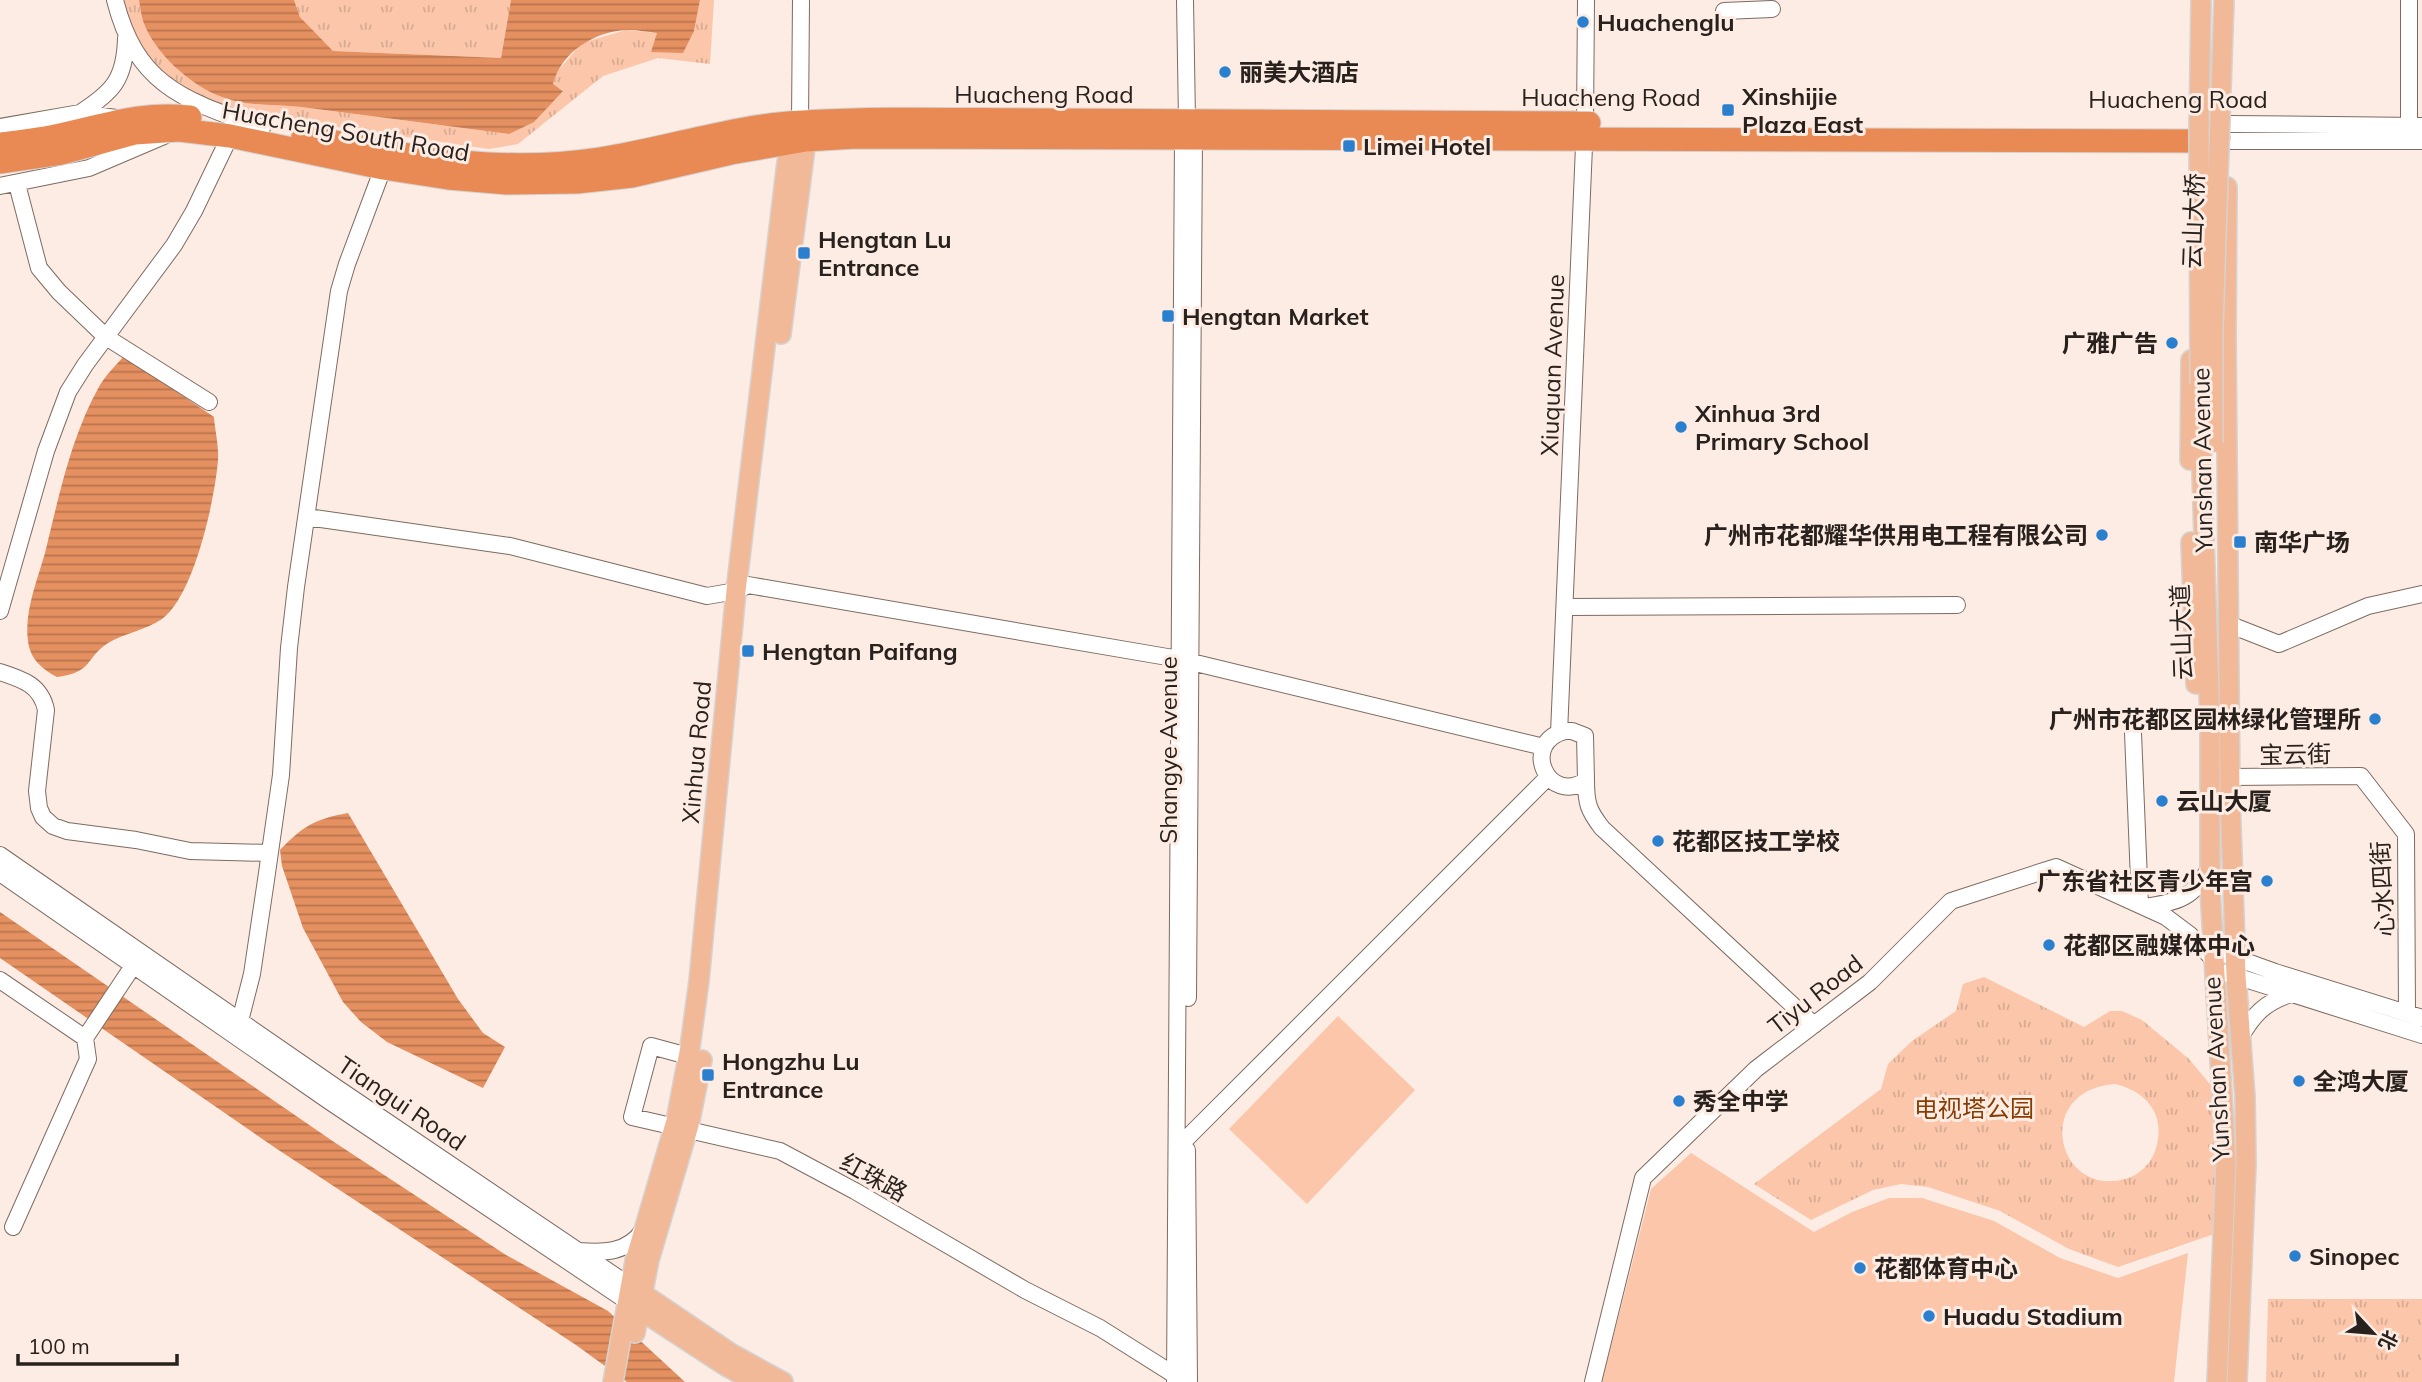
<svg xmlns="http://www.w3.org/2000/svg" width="2422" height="1382" font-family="Mulish,'Noto Sans SC',sans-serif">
	<defs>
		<pattern id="park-tufts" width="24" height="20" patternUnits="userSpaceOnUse" patternTransform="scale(1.75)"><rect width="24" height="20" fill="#fbc6aa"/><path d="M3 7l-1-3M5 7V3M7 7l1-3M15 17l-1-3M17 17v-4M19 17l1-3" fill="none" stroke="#d7aa92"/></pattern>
		<pattern id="water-rules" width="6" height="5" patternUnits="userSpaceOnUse" patternTransform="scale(1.75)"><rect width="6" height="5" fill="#e59060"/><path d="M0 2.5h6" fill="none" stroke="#ba754f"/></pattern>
	</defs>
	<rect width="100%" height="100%" fill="#fdece3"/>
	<!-- grass -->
	<path fill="#fbc6aa" d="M1338,1016L1415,1090L1307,1204L1229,1129Z
		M1691,1153L1814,1232L1852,1212L1889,1198H1922L1994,1221L2060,1258L2118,1278L2188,1253L2174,1382H1602L1651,1189Z"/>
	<!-- park -->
	<path fill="url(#park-tufts)" fill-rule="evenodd" d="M115,0H139C140,7 141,14 143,21C154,53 191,86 222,97C247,107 275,104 301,107C370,116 440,125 509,134L563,90L553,85L556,73L582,43L626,30L657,33L652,52L694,31L700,0H714L710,64L658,58L603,76L518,144L489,149L233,112L155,76Z
		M294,0H511L501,58L333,51L300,17Z
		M1984,977L2084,1027L2110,1011H2122L2142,1020L2189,1059L2224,1101L2223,1231L2118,1267L2069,1249L2000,1211L1928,1187L1901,1184L1873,1190L1811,1220L1754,1184L1881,1089L1888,1064L1912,1041L1956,1011L1963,984ZM2115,1084C2148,1092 2167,1116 2155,1151C2151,1164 2138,1176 2125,1179C2056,1198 2032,1090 2115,1084Z
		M2268,1299H2422V1382H2266Z"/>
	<!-- water -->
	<path fill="url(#water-rules)" d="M139,0H294L300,17L333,51L501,58L511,0H700L694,31L683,53L651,52L657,33C648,32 638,30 629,30C596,30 561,52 553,84L563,91L534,122L509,134C440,125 371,116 301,107C275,104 247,107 222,97C191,86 154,53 143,21C141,14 140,7 139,0Z
		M124,356L214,417C215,431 219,446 218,460C215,499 194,596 162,619C146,630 125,633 108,643C84,659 94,672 57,677C42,669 30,659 28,641C24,612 37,581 45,553C59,496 71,436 100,385C106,375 116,365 124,356Z
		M348,813L458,999L483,1033L505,1047L483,1088L387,1042L361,1022L343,1002L303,928L282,866L280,850C303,826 315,819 348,813Z
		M0,912L334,1142L506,1255L608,1311L685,1382H627L576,1345L277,1149L0,958Z"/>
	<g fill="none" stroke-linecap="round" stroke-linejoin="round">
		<!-- minor casing -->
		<g stroke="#7d6b61" stroke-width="18">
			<path id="minor" d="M115,0C137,87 185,100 262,128
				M2409,0V126
				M1724,11L1772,9
				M80,113C113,92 125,79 126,38
				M800,122L801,0
				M2229,124L2422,126
				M0,127L80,113L116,118
				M2217,141H2422
				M17,184L39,268L59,292L106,337L209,402
				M0,186L89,168L164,136
				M307,517L510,546L707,596L736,591L748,585L1179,659L1544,747
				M1565,607L1957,605
				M0,611L46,451L68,392L85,365L174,245L194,211L230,136
				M2228,624L2279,644L2368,606L2422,594
				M0,672C22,679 41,685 46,710L37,791L39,808L43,817L53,826L67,831L136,840L190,851L269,853
				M1565,731H1572L1585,736L1586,780C1549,807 1519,743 1565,731Z
				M1559,733L1585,123L1586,0
				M2133,733L2140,905
				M2230,777L2361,776L2406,834L2407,1013
				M1586,780C1586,803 1588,810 1602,828L1814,1025
				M0,855L337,1088L630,1286
				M0,873L329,1101L627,1301
				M2145,907C2178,902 2194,898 2210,867
				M2214,950L2275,972L2422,1018
				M2226,973L2422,1035
				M0,980L85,1038
				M1188,998L1194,137L1190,129
				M240,1021L252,974L266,880L281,775L289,648L296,587L339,291L347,264L383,168
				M2240,1038C2253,1015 2265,1002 2291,994
				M699,1059L651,1046L632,1117L780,1151L855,1191L1025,1290L1100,1328L1181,1379
				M1177,1148L1548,777
				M1187,1150L1189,1382
				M13,1227L88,1059L85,1038L133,966
				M579,1251C603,1253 628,1253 643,1230
				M1175,1382L1183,137L1187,120L1185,0
				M1593,1382L1643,1178L1756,1069L1870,982L1951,901L2056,867L2166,917L2190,935L2214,960"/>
		</g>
		<!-- major casing -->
		<g stroke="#d4d3d2" stroke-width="22">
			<path id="major" d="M2227,187L2226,337L2230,796L2236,976L2245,1097L2246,1164L2237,1382
				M781,334L806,140L802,128
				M2201,443L2210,725V889L2226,1163L2217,1382
				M2190,460L2191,360
				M2191,542L2196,684
				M633,1287L732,1354L783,1382
				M631,1304L726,1366L755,1382
				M635,1333L649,1260L689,1125L702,1060
				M613,1382L635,1261L676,1121L690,1047L699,981L736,591L786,170L790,143L795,132"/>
		</g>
		<!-- highway casing -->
		<g stroke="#d4d3d2" stroke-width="25">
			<path id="highway" d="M303,136C407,155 492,175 599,159C667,149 734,125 803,122C885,117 968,120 1050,120C1229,120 1409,122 1589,123
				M0,144C18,142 36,140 55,136C105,126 136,112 190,117
				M0,162L62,153L135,133L179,130L230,136L383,168L448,178L507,183L577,182L632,176L731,153L806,140L856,137L2199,141H2217L2219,138"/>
		</g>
		<!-- minor -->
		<use href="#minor" stroke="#fff" stroke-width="16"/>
		<!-- major -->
		<use href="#major" stroke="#f2b998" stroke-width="19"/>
		<!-- highway -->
		<use href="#highway" stroke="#e98a54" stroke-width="23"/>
		<!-- major-bridge casing -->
		<g stroke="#d4d3d2" stroke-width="22" stroke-linecap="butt">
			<path id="major-bridge" d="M2200,384L2199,130L2201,0
				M2213,443V328L2224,0"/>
		</g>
		<!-- major-bridge -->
		<use href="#major-bridge" stroke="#f2b998" stroke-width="19"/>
	</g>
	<!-- markers -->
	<g fill="#2a80ce" stroke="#fdece3" stroke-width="2.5">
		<circle cx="1583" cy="22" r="7"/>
		<circle cx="1225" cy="72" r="7"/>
		<rect x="1721" y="103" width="14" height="14" rx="3.5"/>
		<rect x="1342" y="139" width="14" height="14" rx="3.5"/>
		<rect x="797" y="246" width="14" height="14" rx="3.5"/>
		<rect x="1161" y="309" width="14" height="14" rx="3.5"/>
		<circle cx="2172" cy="343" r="7"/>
		<circle cx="1681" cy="427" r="7"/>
		<circle cx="2102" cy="535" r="7"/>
		<rect x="2233" y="535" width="14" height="14" rx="3.5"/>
		<rect x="741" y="644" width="14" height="14" rx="3.5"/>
		<circle cx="2375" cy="719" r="7"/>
		<circle cx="2162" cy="801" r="7"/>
		<circle cx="1658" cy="841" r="7"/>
		<circle cx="2267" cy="881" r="7"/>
		<circle cx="2049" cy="945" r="7"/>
		<rect x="701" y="1068" width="14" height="14" rx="3.5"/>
		<circle cx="2299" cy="1081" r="7"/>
		<circle cx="1679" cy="1101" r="7"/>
		<circle cx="2295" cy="1256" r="7"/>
		<circle cx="1860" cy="1268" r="7"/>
		<circle cx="1929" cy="1316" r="7"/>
	</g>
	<g text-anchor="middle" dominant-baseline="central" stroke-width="6" stroke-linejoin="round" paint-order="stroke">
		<!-- poi labels -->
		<g font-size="24" font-weight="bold" fill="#28211d" stroke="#fdece3" text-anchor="start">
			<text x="1597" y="22">Huachenglu</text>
			<text x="1239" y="72">丽美大酒店</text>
			<text x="1742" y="96">Xinshijie<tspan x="1742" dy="28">Plaza East</tspan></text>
			<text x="1363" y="146">Limei Hotel</text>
			<text x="818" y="239">Hengtan Lu<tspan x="818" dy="28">Entrance</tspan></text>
			<text x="1182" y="316">Hengtan Market</text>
			<text x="2158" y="343" text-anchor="end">广雅广告</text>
			<text x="1695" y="413">Xinhua 3rd<tspan x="1695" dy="28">Primary School</tspan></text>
			<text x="2088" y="535" text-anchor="end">广州市花都耀华供用电工程有限公司</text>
			<text x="2254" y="542">南华广场</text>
			<text x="762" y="651">Hengtan Paifang</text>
			<text x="2361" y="719" text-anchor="end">广州市花都区园林绿化管理所</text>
			<text x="2176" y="801">云山大厦</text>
			<text x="1672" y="841">花都区技工学校</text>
			<text x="2253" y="881" text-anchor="end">广东省社区青少年宫</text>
			<text x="2063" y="945">花都区融媒体中心</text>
			<text x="722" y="1061">Hongzhu Lu<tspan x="722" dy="28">Entrance</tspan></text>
			<text x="2313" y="1081">全鸿大厦</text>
			<text x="1693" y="1101">秀全中学</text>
			<text x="2309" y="1256">Sinopec</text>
			<text x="1874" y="1268">花都体育中心</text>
			<text x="1943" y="1316">Huadu Stadium</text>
		</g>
		<!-- street labels -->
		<g font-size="24" fill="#28211d" stroke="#fdece3">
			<text x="1044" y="94">Huacheng Road</text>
			<text x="1611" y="97">Huacheng Road</text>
			<text x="2178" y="99">Huacheng Road</text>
			<text transform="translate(346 131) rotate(10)">Huacheng South Road</text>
			<text transform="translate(2193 221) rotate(-88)">云山大桥</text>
			<text transform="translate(1552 365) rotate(-88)">Xiuquan Avenue</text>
			<text transform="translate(2202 460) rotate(-91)">Yunshan Avenue</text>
			<text transform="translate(2181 632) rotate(-92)">云山大道</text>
			<text transform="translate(1168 750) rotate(-90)">Shangye Avenue</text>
			<text transform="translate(696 752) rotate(-85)">Xinhua Road</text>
			<text transform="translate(2295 754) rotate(-1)">宝云街</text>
			<text transform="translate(2382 889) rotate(-93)">心水四街</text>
			<text transform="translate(1815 994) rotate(-38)">Tiyu Road</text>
			<text transform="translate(2216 1069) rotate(-93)">Yunshan Avenue</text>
			<text transform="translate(402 1103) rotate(34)">Tiangui Road</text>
			<text transform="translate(874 1177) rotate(29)">红珠路</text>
		</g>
		<!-- park labels -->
		<g font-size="24" fill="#893c01" stroke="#fdece3">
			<text x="1974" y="1108">电视塔公园</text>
		</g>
	</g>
	<!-- north arrow -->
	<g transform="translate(2373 1333) rotate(116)" stroke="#fdece3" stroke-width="5" paint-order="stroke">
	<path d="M0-5L12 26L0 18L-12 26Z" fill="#28211d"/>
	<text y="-10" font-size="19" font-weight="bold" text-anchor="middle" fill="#28211d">北</text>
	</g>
	<!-- scale -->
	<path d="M18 1354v10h159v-10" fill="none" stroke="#28211d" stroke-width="3.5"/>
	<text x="28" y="1354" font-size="21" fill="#28211d" stroke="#fdece3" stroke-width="5" paint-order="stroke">100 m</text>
</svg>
